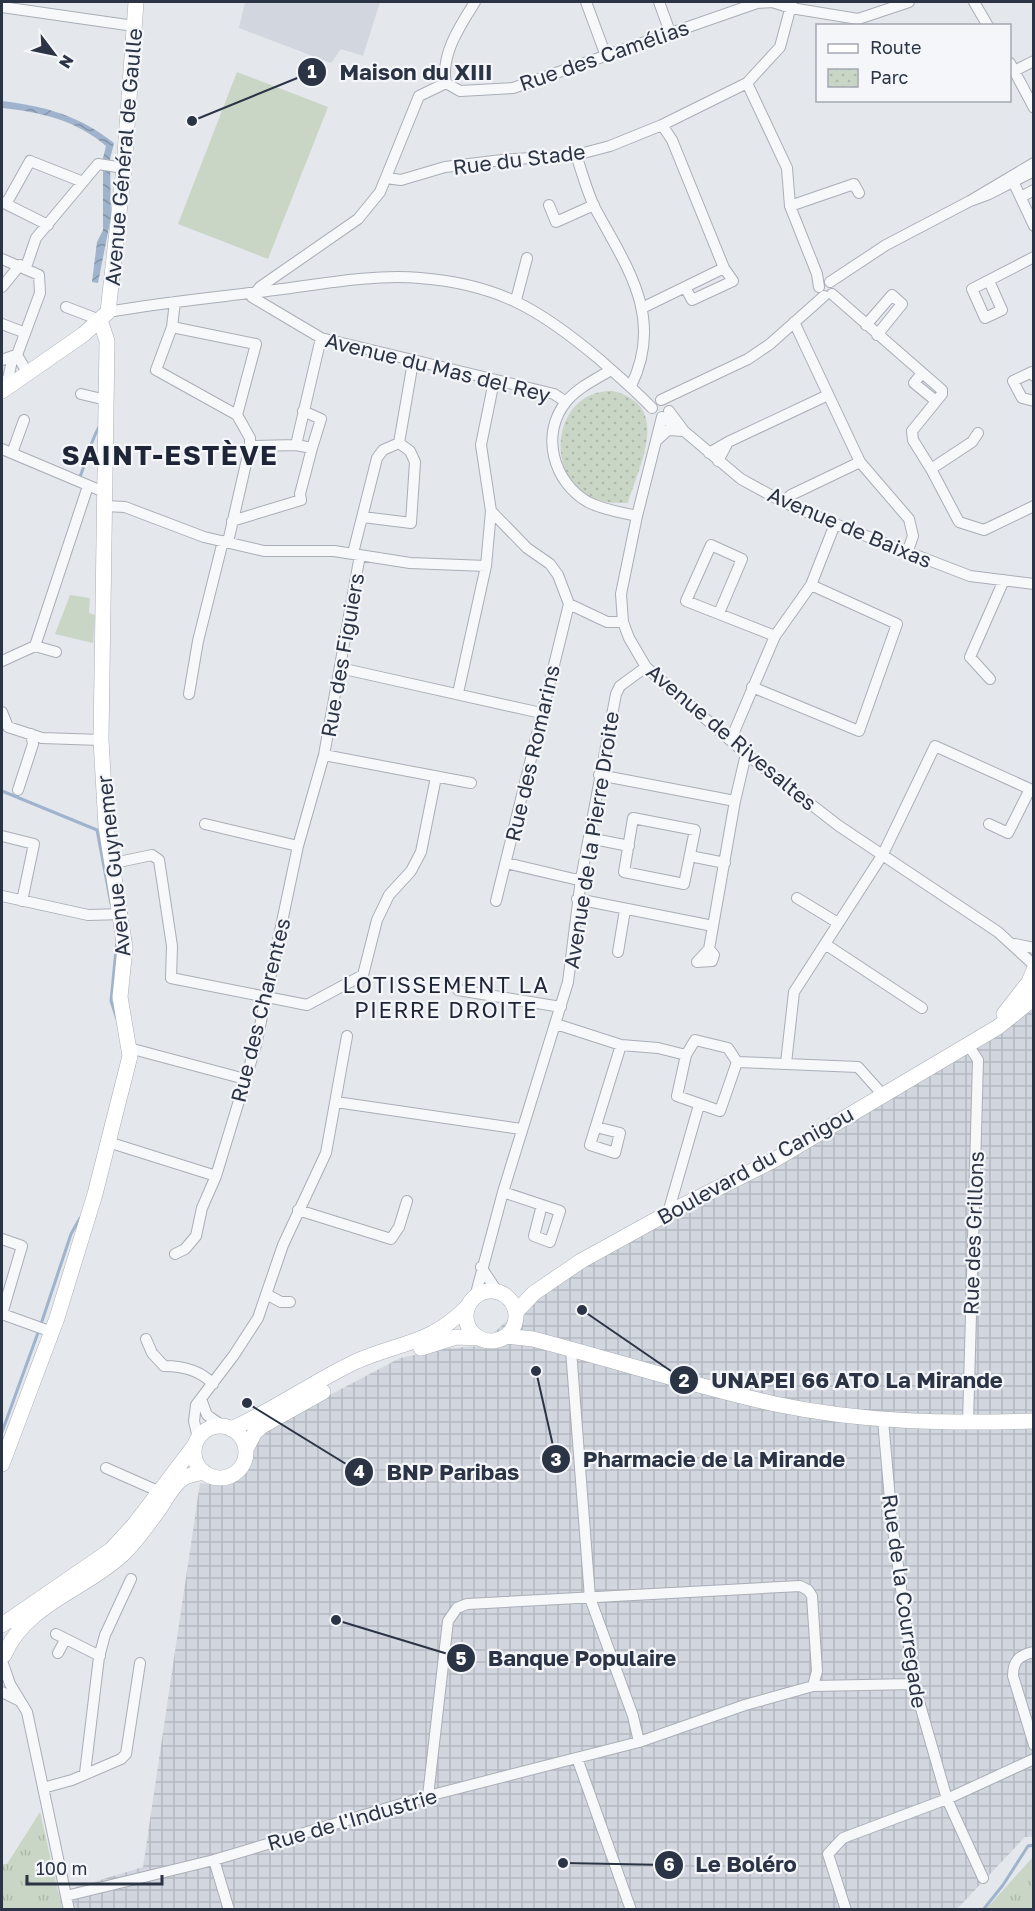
<svg xmlns="http://www.w3.org/2000/svg" width="1035" height="1911" font-family="'Golos Text',sans-serif">
	<defs>
		<pattern id="industrial-grid" width="8" height="8" patternUnits="userSpaceOnUse" patternTransform="scale(1.5)"><rect width="8" height="8" fill="#d2d6de"/><path d="M0 4h8M4 0v8" fill="none" stroke="#b4b8c0"/></pattern>
		<pattern id="grass-tufts" width="24" height="20" patternUnits="userSpaceOnUse" patternTransform="scale(1.5)"><rect width="24" height="20" fill="#c9d6c5"/><path d="M3 7l-1-3M5 7V3M7 7l1-3M15 17l-1-3M17 17v-4M19 17l1-3" fill="none" stroke="#adb8ab"/></pattern>
		<pattern id="park-dots" width="8" height="8" patternUnits="userSpaceOnUse" patternTransform="scale(1.5)"><rect width="8" height="8" fill="#c9d6c5"/><path d="M2 2h.1M6 6h.1" fill="none" stroke="#adb8ab" stroke-width="1.8" stroke-linecap="round"/></pattern>
		<pattern id="water-waves" width="16" height="10" patternUnits="userSpaceOnUse" patternTransform="scale(1.5)"><rect width="16" height="10" fill="#9fb4cc"/><path d="M0 5q4-4 8 0t8 0" fill="none" stroke="#8293a7"/></pattern>
	</defs>
	<rect width="100%" height="100%" fill="#e4e7ec"/>
	<!-- built -->
	<path fill="#d2d6de" d="M245,2H380L363,56L341,49L331,63L239,28Z"/>
	<!-- industrial -->
	<path fill="url(#industrial-grid)" d="M1033,1010V1837H1025L957,1909L62,1910L57,1893L143,1867L200,1483L226,1486L247,1469L251,1441L256,1434L400,1358L442,1349L479,1346L530,1300L595,1258L782,1162Z"/>
	<!-- grass -->
	<path fill="url(#grass-tufts)" d="M40,1812L62,1909H2V1864H7Z
		M1033,1857V1909H986Z"/>
	<!-- park -->
	<path fill="url(#park-dots)" d="M613,391C672,406 640,463 628,503C616,503 603,503 592,498C542,474 554,389 613,391Z"/>
	<!-- pitch -->
	<path fill="#c9d6c5" d="M237,72L328,107L268,259L178,224Z
		M70,595L90,598L89,613L95,615L93,643L55,634Z"/>
	<!-- water -->
	<path fill="url(#water-waves)" d="M2,101C45,106 80,116 114,143L110,159L111,217L98,283L92,282L97,242L103,230V158L106,146C76,120 40,112 2,108Z"/>
	<g fill="none" stroke-linecap="round" stroke-linejoin="round">
		<!-- stream -->
		<path stroke="#9fb4cc" stroke-width="3" d="M79,479C87,461 90,442 99,427
			M2,791L97,830L111,904
			M117,1019L111,1001L117,940
			M41,1324L71,1234L80,1218
			M2,1432L39,1330
			M983,1910L1003,1885L1028,1846L1034,1845"/>
		<!-- street casing -->
		<g stroke="#a9aeb7" stroke-width="12">
			<path id="street" d="M586,2L606,56
				M659,2L670,32
				M974,2L988,26
				M2,7L134,26
				M1010,63L1034,108
				M1014,71L1034,61
				M446,83C440,55 461,24 475,2
				M747,83L787,168L790,206L817,274L819,287
				M662,125L672,140L724,268L733,281L692,300L685,287
				M576,155C582,172 587,192 595,208C626,266 665,317 631,386
				M1034,163L970,201L989,194L1034,171
				M1011,177L1034,226
				M386,178L401,180L445,167L502,160L576,155L610,146L662,125L747,83L780,47L792,2
				M1021,197L1034,190
				M2,202L48,225
				M6,204L30,161L83,182
				M549,205L556,222L594,205
				M790,206L854,184L859,193
				M2,259L39,275L40,293L17,355L27,372
				M26,267L36,238L98,164L124,168
				M989,281L1002,310L985,318L972,289L1034,257
				M830,282L886,245L970,201
				M2,287L20,265
				M832,294L942,390V394L912,431L913,440L931,469L959,522L984,530L1034,506
				M516,300L527,258
				M175,302L172,327L256,344L237,415
				M66,307L100,320
				M642,308L724,268
				M108,312C163,302 220,297 275,290C322,284 373,274 420,278C498,284 541,310 599,359C617,375 635,390 652,408
				M794,322L860,462L909,519L913,536L907,553
				M2,324L23,332
				M866,325L892,295L902,304L877,335
				M172,327L156,370L237,415
				M2,360L13,356L8,379L2,381
				M611,370C596,379 577,388 566,402C540,434 553,482 588,502C603,510 620,512 637,516
				M922,373L914,383L936,401
				M1034,376L1032,372L1013,381L1022,398L1034,401
				M81,394L106,400
				M661,400L748,359L770,344L824,296
				M566,402L554,394L321,338L252,297L260,287L358,219L380,192L419,96L446,83L460,91L513,88L757,3L772,2L791,8L858,19L909,2
				M303,411L321,419L312,448
				M669,411L684,431L662,417L637,516L621,594L623,622L629,638L646,667L746,754L839,826L998,932L1034,965
				M657,440L668,430L684,431L741,479L783,502L835,524L970,576L1034,584
				M728,442L828,395
				M250,446L296,445
				M2,449L104,492
				M12,453L24,420
				M709,453L728,442L718,461
				M931,469L972,442L978,433
				M783,502L791,495L860,462
				M105,506L125,507L204,537L264,551H334L410,563L486,566
				M491,511L527,548L550,564L558,575L569,604L607,622H623
				M363,517L411,523L415,462L410,451L399,443
				M232,521L301,500L300,494L312,448L296,445L321,338
				M228,542L250,446V438L237,415
				M353,553L377,458L383,450L399,443L413,362
				M719,613L742,559L711,545L686,601L775,636
				M35,646L56,652
				M2,661L35,646L88,486
				M340,668L541,713
				M990,679L970,657L1004,580
				M752,687L859,731L897,624L811,585
				M458,693L486,566L491,511L481,445L494,381
				M189,694L198,641L223,541
				M2,712L8,727L42,738L101,740
				M731,739L775,636L811,585L835,524
				M324,755L471,783
				M599,775L735,801
				M18,790L33,744L31,734
				M633,818L695,830L684,884L624,872Z
				M205,824L298,846
				M2,836L34,844L22,901
				M589,838L629,846
				M690,856L725,863
				M114,863L152,855L159,860L172,946L171,978L307,1005L363,975L377,920L389,895L411,871L421,852L436,777
				M506,863L574,879H581
				M2,896L88,915L122,914
				M797,898L838,923
				M577,899L713,926
				M496,901L569,604
				M825,944L922,1008
				M1015,944L1034,948
				M709,949L735,801L746,754
				M709,949L714,955L712,961L697,962Z
				M618,952L625,910
				M458,990L561,1007
				M556,1024L621,1045L658,1048L686,1055
				M695,1040L728,1048L737,1062L720,1111L677,1096L686,1055Z
				M968,1045L978,1060L968,1423
				M129,1048L245,1079
				M737,1062L858,1067L883,1095
				M786,1063L794,992L883,854L935,746L1030,789L1008,833L989,824
				M336,1102L521,1129
				M596,1127L620,1133L615,1153L590,1145L621,1045
				M108,1142L216,1176
				M503,1192L560,1211L550,1242L534,1236L542,1205
				M298,1210L391,1239L399,1227L407,1201
				M668,1213L699,1105
				M2,1239L22,1246L2,1314
				M175,1254L185,1249L196,1236L202,1208L216,1176L256,1045L298,846L324,755L360,555
				M481,1267L497,1291
				M266,1294L281,1302H290
				M475,1297L503,1192L568,982L581,879L616,694L620,686L646,667
				M2,1314L52,1332
				M146,1339L152,1353L164,1366C182,1366 200,1370 213,1384
				M571,1350L590,1598L633,1716L639,1742L745,1705L813,1686L914,1684
				M201,1399L207,1415L223,1426
				M883,1420L892,1522L914,1684L947,1799L983,1878
				M198,1438L194,1421L196,1405L234,1355L258,1318L283,1245L326,1153L347,1036
				M106,1468L158,1491
				M56,1634L100,1656
				M1034,1652C1019,1655 1013,1661 1013,1676L1034,1745
				M58,1653L65,1640
				M3,1664L10,1684L27,1712L69,1910
				M2,1692L20,1701
				M577,1758L631,1910
				M85,1773L99,1657L105,1635L131,1579
				M43,1788L72,1780L121,1759L126,1754L140,1663
				M428,1796L448,1621L457,1608L467,1604L800,1586L808,1590L812,1596L817,1671L813,1686
				M214,1860L229,1910
				M66,1896L214,1860L428,1796L639,1742
				M846,1910L828,1854L843,1838L947,1799L1034,1759"/>
		</g>
		<!-- secondary casing -->
		<g stroke="#a9aeb7" stroke-width="16">
			<path id="secondary" d="M2,391L84,334L108,312L124,168L136,2
				M1004,1014L1029,982L1034,970
				M466 1316a25 25 0 1 1 50 0a25 25 0 1 1-50 0Z
				M516,1312L534,1293L581,1261L668,1213L774,1160L998,1027L1034,998
				M506,1336L533,1339C614,1360 693,1386 775,1404C860,1422 947,1424 1034,1421
				M421,1348L456,1337L478,1338
				M194 1452a26 26 0 1 1 52 0a26 26 0 1 1-52 0Z
				M231,1429C275,1410 314,1381 357,1361C401,1342 431,1344 467,1307
				M246,1449L255,1432L262,1426L323,1392
				M2,1464L57,1318L95,1194L130,1056L120,997L125,948L106,826L101,740L107,341L100,320
				M2,1625L111,1550L134,1525L194,1446
				M4,1655C26,1604 84,1590 122,1555C137,1541 148,1524 160,1508C166,1499 173,1485 182,1479C189,1474 197,1474 204,1472"/>
		</g>
		<!-- street -->
		<use href="#street" stroke="#f7f8fa" stroke-width="10"/>
		<!-- secondary -->
		<use href="#secondary" stroke="#fff" stroke-width="15"/>
	</g>
	<g text-anchor="middle" dominant-baseline="central" stroke-width="4.5" stroke-linejoin="round" paint-order="stroke">
		<!-- street labels -->
		<g font-size="21" fill="#2b3445" stroke="#f4f6f9">
			<text transform="translate(604 55) rotate(-19)">Rue des Camélias</text>
			<text transform="translate(123 157) rotate(-85)">Avenue Général de Gaulle</text>
			<text transform="translate(519 159) rotate(-7)">Rue du Stade</text>
			<text transform="translate(438 367) rotate(14)">Avenue du Mas del Rey</text>
			<text transform="translate(850 527) rotate(23)">Avenue de Baixas</text>
			<text transform="translate(342 655) rotate(-80)">Rue des Figuiers</text>
			<text transform="translate(732 737) rotate(40)">Avenue de Rivesaltes</text>
			<text transform="translate(532 753) rotate(-77)">Rue des Romarins</text>
			<text transform="translate(591 840) rotate(-81)">Avenue de la Pierre Droite</text>
			<text transform="translate(113 866) rotate(-96)">Avenue Guynemer</text>
			<text transform="translate(260 1010) rotate(-76)">Rue des Charentes</text>
			<text transform="translate(755 1165) rotate(-29)">Boulevard du Canigou</text>
			<text transform="translate(973 1233) rotate(-88)">Rue des Grillons</text>
			<text transform="translate(905 1601) rotate(82)">Rue de la Courregade</text>
			<text transform="translate(352 1819) rotate(-16)">Rue de l'Industrie</text>
		</g>
		<!-- neighbourhood labels -->
		<g font-size="22" letter-spacing="1.5" fill="#1d2536" stroke="#f4f6f9">
			<text x="446" y="984">LOTISSEMENT LA<tspan x="446" dy="25">PIERRE DROITE</tspan></text>
		</g>
		<!-- district labels -->
		<g font-size="27" font-weight="bold" letter-spacing="1.5" fill="#1d2536" stroke="#f4f6f9">
			<text x="170" y="455">SAINT-ESTÈVE</text>
		</g>
	</g>
	<!-- callouts -->
	<path fill="none" stroke="#2b3445" stroke-width="2" d="M192 121L312 72M582 1310L684 1380M536 1371L556 1459M247 1403L359 1472M336 1620L461 1658M563 1863L669 1865"/>
	<g fill="#2b3445" stroke="#f4f6f9" stroke-width="2">
		<circle cx="192" cy="121" r="6"/>
		<circle cx="582" cy="1310" r="6"/>
		<circle cx="536" cy="1371" r="6"/>
		<circle cx="247" cy="1403" r="6"/>
		<circle cx="336" cy="1620" r="6"/>
		<circle cx="563" cy="1863" r="6"/>
		<circle cx="312" cy="72" r="15"/>
		<circle cx="684" cy="1380" r="15"/>
		<circle cx="556" cy="1459" r="15"/>
		<circle cx="359" cy="1472" r="15"/>
		<circle cx="461" cy="1658" r="15"/>
		<circle cx="669" cy="1865" r="15"/>
	</g>
	<g font-size="18" text-anchor="middle" font-weight="bold" fill="#fff">
		<text x="312" y="78">1</text>
		<text x="684" y="1387">2</text>
		<text x="556" y="1466">3</text>
		<text x="359" y="1478">4</text>
		<text x="461" y="1665">5</text>
		<text x="669" y="1871">6</text>
	</g>
	<g font-size="22" text-anchor="middle" font-weight="bold" fill="#2b3445" stroke="#f4f6f9" stroke-width="4.5" stroke-linejoin="round" paint-order="stroke">
		<text x="416" y="80">Maison du XIII</text>
		<text x="857" y="1388">UNAPEI 66 ATO La Mirande</text>
		<text x="714" y="1467">Pharmacie de la Mirande</text>
		<text x="453" y="1480">BNP Paribas</text>
		<text x="582" y="1666">Banque Populaire</text>
		<text x="746" y="1872">Le Boléro</text>
	</g>
	<!-- border -->
	<rect width="1035" height="1911" fill="none" stroke="#2b3445" stroke-width="6"/>
	<!-- legend -->
	<rect x="816" y="24" width="195" height="78" fill="#f4f6f9" stroke="#a4a8b1" stroke-width="1.5"/>
	<rect x="828" y="44" width="30" height="9" fill="#ffffff" stroke="#a4a8b1" stroke-width="1.5"/>
	<text x="870" y="54" font-size="18" fill="#2b3445">Route</text>
	<rect x="828" y="69" width="30" height="18" fill="url(#park-dots)" stroke="#a4a8b1" stroke-width="1.5"/>
	<text x="870" y="84" font-size="18" fill="#2b3445">Parc</text>
	<!-- north arrow -->
	<g transform="translate(54 54) rotate(122)" stroke="#f4f6f9" stroke-width="4.5" paint-order="stroke">
	<path d="M0-4.5L10 22L0 15L-10 22Z" fill="#2b3445"/>
	<text y="-9" font-size="16" font-weight="bold" text-anchor="middle" fill="#2b3445">N</text>
	</g>
	<!-- scale -->
	<path d="M27 1875v9h135v-9" fill="none" stroke="#2b3445" stroke-width="3"/>
	<text x="36" y="1875" font-size="18" fill="#2b3445" stroke="#f4f6f9" stroke-width="4.5" paint-order="stroke">100 m</text>
</svg>
